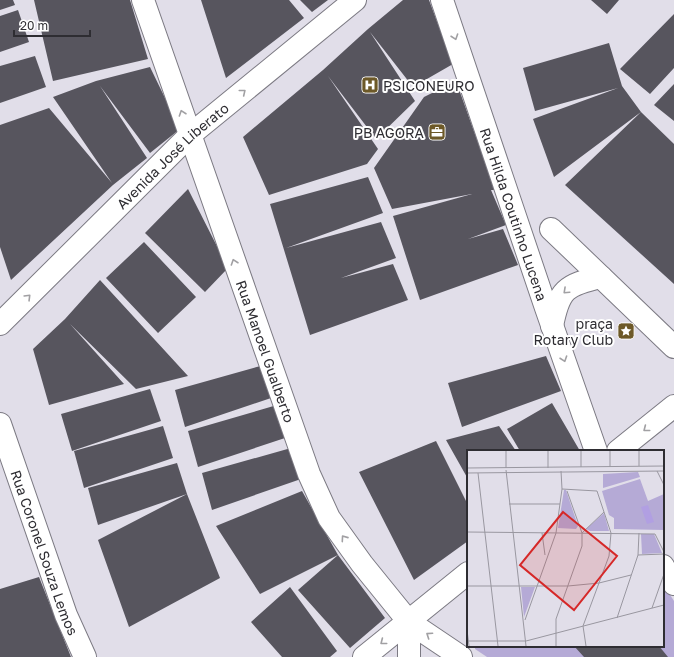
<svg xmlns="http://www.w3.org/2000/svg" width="674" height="657" font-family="'Golos Text',sans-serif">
	<rect width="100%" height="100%" fill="#e1dee9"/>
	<!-- green -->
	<path fill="#b5aad6" d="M663,584L674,601V657H487L475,649V646H663Z"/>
	<!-- building -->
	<path fill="#57555e" d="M0,0H13L15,5L0,10Z
		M34,0H130L148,59L53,81Z
		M201,0H289L304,18L226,78Z
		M300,0H328L312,12Z
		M403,0H429L453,64L413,87L370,32L415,101L376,139L328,76L378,149L367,164L269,195L243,137L323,70L368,29Z
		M591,0H619L607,14Z
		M18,10L29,42L0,52V16Z
		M674,14V68L650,94L620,69Z
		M609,43L622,86L641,112L554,177L533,119L618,88L535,111L523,68Z
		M35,56L46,87L0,103V66Z
		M150,67L180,129L150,153L100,86L147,158L113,185L11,280L0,247V125L49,108L112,183L53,97L96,81Z
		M456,81L495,190H491L506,225L468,239L503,229L518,265L420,300L393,216L472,194L392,209L374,168L424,97Z
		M674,84V121L654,105Z
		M641,112L674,144V284L565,185Z
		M368,177L383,213L286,248L381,222L396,258L341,278L393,264L408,300L310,335L270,204Z
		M188,189L228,268L205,292L145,233Z
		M144,242L196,297L158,333L106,278Z
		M100,280L188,376L136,389L70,324L124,384L49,405L33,349L65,319Z
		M546,356L561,391L462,427L448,383Z
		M264,365L274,397L185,427L175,390Z
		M150,389L161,421L72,451L61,414Z
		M552,403L580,451H520L507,429Z
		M277,405L288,437L198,467L188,431Z
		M163,426L173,458L84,488L74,451Z
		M499,426L516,451H468V479L446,440Z
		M436,441L468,505V541L414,580L359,472Z
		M291,448L301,479L212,510L202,473Z
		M177,463L187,494L98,525L88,488Z
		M302,491L338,555L385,618L350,648L298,590L338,555L260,594L216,526Z
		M187,494L220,578L129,627L98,540Z
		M39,577L71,657H0V589Z
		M290,587L337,651L330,657H282L251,622Z
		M574,646H659L668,657H584Z"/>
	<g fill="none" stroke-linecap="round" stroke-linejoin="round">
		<!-- minor casing -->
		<g stroke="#7c7a83" stroke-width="24">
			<g id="minor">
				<path id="s1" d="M143,0L309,474L329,518L362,564L409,622L461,657"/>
				<path d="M551,229L674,347"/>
				<path id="s2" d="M0,424L66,615L85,657"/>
				<path d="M409,622V657"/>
			</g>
		</g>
		<!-- tertiary casing -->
		<g stroke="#7c7a83" stroke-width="24">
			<g id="tertiary">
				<path id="s3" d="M0,324L190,135L355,0"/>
				<path d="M618,451L674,406"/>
				<path d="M364,657L468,573"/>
			</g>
		</g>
		<!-- secondary casing -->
		<g stroke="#7c7a83" stroke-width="24">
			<g id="secondary">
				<path id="s4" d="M442,0L546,308L596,451"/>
				<path d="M552,326C559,290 565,285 601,277"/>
				<path d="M663,566L674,584"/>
			</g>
		</g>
		<!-- minor -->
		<use href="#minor" stroke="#fff" stroke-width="22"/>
		<!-- tertiary -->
		<use href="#tertiary" stroke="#fff" stroke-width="22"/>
		<!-- secondary -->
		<use href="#secondary" stroke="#fff" stroke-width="22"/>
	</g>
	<!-- one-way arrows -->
	<defs><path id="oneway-chevron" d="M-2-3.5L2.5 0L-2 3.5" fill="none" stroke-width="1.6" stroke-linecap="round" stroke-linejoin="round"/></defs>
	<g stroke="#a1a0a3">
		<use href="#oneway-chevron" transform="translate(455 37) rotate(71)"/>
		<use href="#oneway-chevron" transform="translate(243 92) rotate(-39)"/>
		<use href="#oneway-chevron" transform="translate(182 113) rotate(-109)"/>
		<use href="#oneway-chevron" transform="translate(234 262) rotate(-109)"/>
		<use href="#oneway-chevron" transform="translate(566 291) rotate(137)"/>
		<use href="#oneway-chevron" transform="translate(28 297) rotate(-45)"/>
		<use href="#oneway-chevron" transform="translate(564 359) rotate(71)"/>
		<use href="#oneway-chevron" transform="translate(646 429) rotate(142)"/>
		<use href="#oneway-chevron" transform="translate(344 538) rotate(-125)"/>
		<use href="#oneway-chevron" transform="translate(429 635) rotate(-146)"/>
		<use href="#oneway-chevron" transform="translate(383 642) rotate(142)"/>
	</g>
	<!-- icons -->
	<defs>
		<g id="hospital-square" transform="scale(0.9)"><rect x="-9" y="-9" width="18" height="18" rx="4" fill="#6d5928" stroke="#fff"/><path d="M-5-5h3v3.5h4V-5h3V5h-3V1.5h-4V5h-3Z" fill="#fff"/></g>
		<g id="office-square" transform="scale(0.9)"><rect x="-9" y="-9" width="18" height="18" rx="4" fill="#6d5928" stroke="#fff"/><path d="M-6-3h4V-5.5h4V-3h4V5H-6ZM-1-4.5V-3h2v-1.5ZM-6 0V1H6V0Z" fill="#fff"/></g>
		<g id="sight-square" transform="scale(0.9)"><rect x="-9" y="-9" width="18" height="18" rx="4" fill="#6d5928" stroke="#fff"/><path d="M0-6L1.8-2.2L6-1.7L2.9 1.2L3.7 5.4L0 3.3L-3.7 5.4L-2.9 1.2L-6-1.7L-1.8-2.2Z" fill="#fff"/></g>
	</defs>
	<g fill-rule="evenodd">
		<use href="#hospital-square" x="370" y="85"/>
		<use href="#office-square" x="437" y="132"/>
		<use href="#sight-square" x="626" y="331"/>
	</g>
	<g text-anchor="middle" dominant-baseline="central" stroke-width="4" stroke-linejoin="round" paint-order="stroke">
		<!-- poi labels -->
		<g font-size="14" fill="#2e2d32" stroke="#fff" text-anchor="end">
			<text x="383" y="85" text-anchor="start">PSICONEURO</text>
			<text x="424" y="132">PB AGORA</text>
			<text x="613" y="323">praça<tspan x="613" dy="16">Rotary Club</tspan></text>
		</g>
		<!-- street labels -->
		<g font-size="14" fill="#2e2d32" stroke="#fff">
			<text stroke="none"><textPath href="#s3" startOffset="241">Avenida José Liberato</textPath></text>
			<text stroke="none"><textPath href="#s4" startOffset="226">Rua Hilda Coutinho Lucena</textPath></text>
			<text stroke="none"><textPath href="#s1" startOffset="372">Rua Manoel Gualberto</textPath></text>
			<text stroke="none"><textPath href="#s2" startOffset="136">Rua Coronel Souza Lemos</textPath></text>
		</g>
	</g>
	<!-- overview -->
	<g transform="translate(467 450)">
		<rect width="197" height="197" fill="#e1dee9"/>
		<path d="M171,22L173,27L136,38V24ZM173,29L181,51L197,44V80L147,79V68L142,65L135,41ZM97,40H99L111,76L109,79L91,78ZM137,63L142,81H123L119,79ZM174,84H187L195,103L175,104ZM54,137H68L57,167Z" fill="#b5aad6"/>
		<path d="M181,55L187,72L180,74L174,57Z" fill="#b19fe2"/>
		<path fill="none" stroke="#9997a0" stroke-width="1" d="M39,1V18M143,1V17M172,16V1M114,17V1M0,18L197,16M81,18V1M39,20L59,196M190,21L197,35M0,23L197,21M11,23L31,196M95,39L130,41L144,83L142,106L116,176L119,196M42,54H93M0,82L188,84L197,102M75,83L78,105M115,83L137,62M171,105L197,104M0,136H101L132,133L164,125M185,158L197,124M150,168L171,105L172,83M58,170L89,83L95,39L94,21M0,180L2,196M0,191H59L197,155M89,196V169L115,96V83L100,41"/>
		<path fill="#d62828" fill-opacity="0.15" stroke="#d62828" stroke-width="2" d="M96,62L150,106L107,160L53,115Z"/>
		<rect width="197" height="197" fill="none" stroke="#2e2d32" stroke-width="2"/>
	</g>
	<!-- scale -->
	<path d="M14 30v6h76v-6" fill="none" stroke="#2e2d32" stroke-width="2"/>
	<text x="20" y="30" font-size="12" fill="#2e2d32" stroke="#ffffff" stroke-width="3" paint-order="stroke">20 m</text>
</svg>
